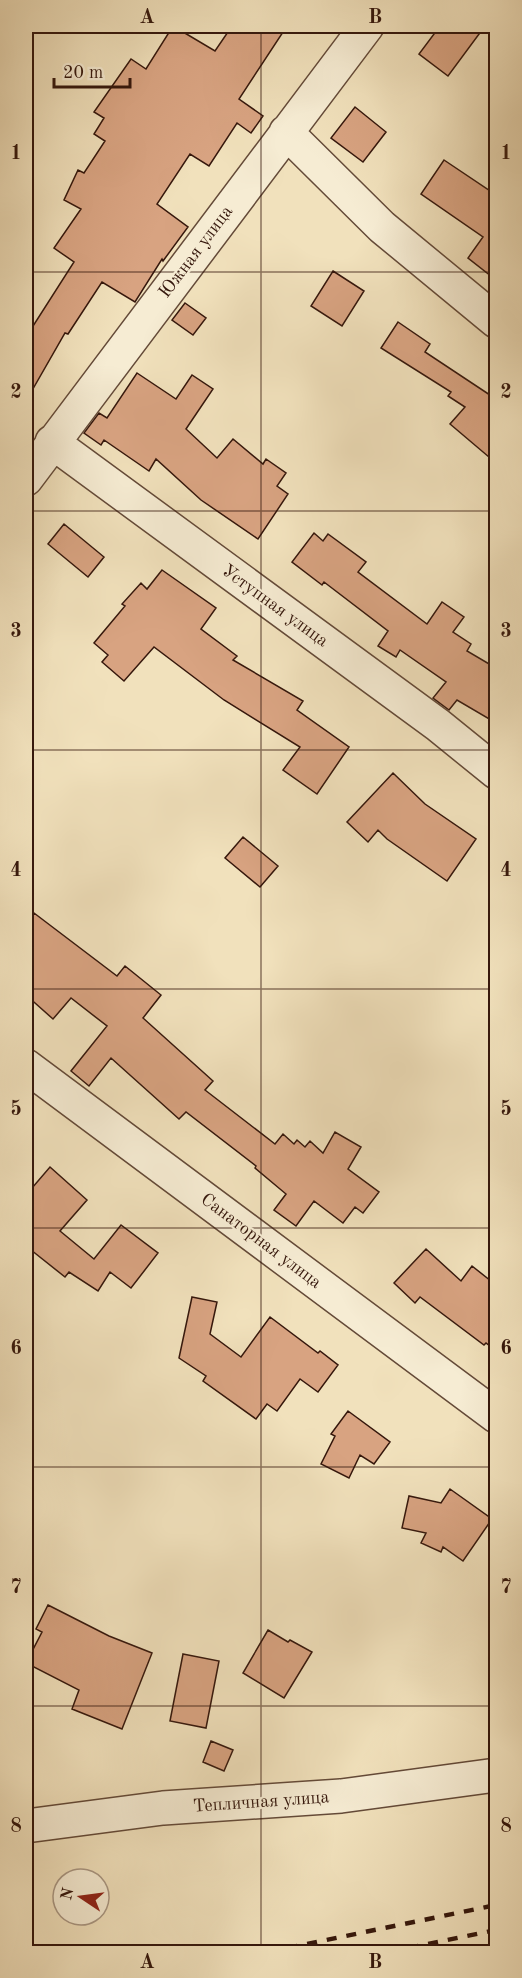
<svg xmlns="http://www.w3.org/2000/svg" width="522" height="1978" font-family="'Old Standard TT',serif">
	<rect width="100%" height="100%" fill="#f1e1bc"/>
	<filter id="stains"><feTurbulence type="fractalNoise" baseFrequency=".00333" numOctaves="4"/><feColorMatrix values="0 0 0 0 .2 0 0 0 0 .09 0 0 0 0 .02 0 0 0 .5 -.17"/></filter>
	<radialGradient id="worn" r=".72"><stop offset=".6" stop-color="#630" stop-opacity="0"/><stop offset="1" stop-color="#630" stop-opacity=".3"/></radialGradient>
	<!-- building -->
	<path fill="#d8a381" stroke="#35170c" stroke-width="1.5" d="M173,26L215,51L232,26H287L239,99L263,116L251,133L237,123L209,166L190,154L157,204L188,227L163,261L162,259L135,302L102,282L68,334L65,333L26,401V337L74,262L54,248L81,209L64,200L78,170L84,173L105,141L94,134L104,118L94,112L131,59L146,69Z
		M440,26H485L448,76L419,54Z
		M355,107L386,132L363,162L331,138Z
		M444,160L496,195V280L468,258L483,237L421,194Z
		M333,271L364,291L342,326L311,306Z
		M185,303L206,318L193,335L172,320Z
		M398,322L430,344L425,352L496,399V463L450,424L465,407L448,396L451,392L381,348Z
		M137,373L176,399L192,375L213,389L186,429L217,458L233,439L263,464L266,459L286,473L277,486L288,494L258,539L201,500L156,459L149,471L104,440L101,445L84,433L99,413L107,418Z
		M64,524L104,557L88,577L48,544Z
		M314,533L323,541L328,534L366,562L358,572L427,624L442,602L464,617L453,632L471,644L467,651L496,668V723L457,700L449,710L433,698L446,682L400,650L396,657L378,646L388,631L324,582L322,585L292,562Z
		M162,570L216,608L201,629L237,656L233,660L303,701L297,710L349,747L317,794L283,770L300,747L224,700L154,647L124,681L102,662L108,655L94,643L125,606L122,604L141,583L147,589Z
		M393,773L425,804L476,839L447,881L387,839L378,830L368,842L347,822Z
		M243,837L278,866L260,887L225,858Z
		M34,913L117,976L125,966L161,995L143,1018L213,1081L205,1090L275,1144L283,1134L294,1144L297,1140L305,1147L310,1141L323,1153L335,1132L361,1147L348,1169L379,1192L363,1213L355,1207L343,1223L314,1201L296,1226L274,1210L286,1194L255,1168L256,1166L186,1112L179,1119L111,1058L89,1086L71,1071L107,1026L71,998L53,1019L26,995V925Z
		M50,1167L87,1200L60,1231L94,1259L121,1225L158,1253L131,1288L110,1272L98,1291L69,1272L65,1277L26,1246V1195Z
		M426,1249L461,1281L472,1266L496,1285V1351L486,1343L484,1345L420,1297L415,1303L394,1283Z
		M192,1297L217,1302L210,1334L241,1357L270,1317L318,1353L320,1351L338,1365L318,1392L300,1379L277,1411L267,1404L256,1419L203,1381L206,1376L179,1358Z
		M348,1411L390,1442L374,1464L360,1455L349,1478L321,1464L335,1436L331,1434Z
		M450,1489L492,1519L463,1561L443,1547L441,1552L421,1543L426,1533L402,1528L409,1496L441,1503Z
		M48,1605L109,1636L152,1653L122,1729L72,1709L79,1690L26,1663L42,1632L36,1629Z
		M268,1630L288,1642L290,1640L312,1652L284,1698L243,1673Z
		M183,1654L219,1661L206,1728L170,1721Z
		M211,1741L233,1750L224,1771L203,1762Z"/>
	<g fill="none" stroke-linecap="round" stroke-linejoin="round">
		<!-- minor casing -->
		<g stroke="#644a38" stroke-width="36">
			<path id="minor" d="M286,132L382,227L496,321
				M52,442L438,725L496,772
				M26,479L367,26
				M26,1066L496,1416
				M26,1826L163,1808L341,1796L496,1775"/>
		</g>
		<!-- minor -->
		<use href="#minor" stroke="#f6ecd3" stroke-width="33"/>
		<!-- rail -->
		<path stroke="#35170c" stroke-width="4.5" stroke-dasharray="10 10" stroke-linecap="butt" d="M268,1952L496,1905
			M389,1952L496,1930
			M474,1952L496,1948"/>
	</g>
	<!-- grid -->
	<path fill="none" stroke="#35170c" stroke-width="1.5" stroke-opacity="0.55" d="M261,26V1952M26,272H496M26,511H496M26,750H496M26,989H496M26,1228H496M26,1467H496M26,1706H496"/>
	<g text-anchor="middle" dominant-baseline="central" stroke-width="4.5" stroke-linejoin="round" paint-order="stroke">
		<!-- street labels -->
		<g font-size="18" fill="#35170c" stroke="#f6ecd3">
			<text transform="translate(196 252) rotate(-53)">Южная улица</text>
			<text transform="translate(275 606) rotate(36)">Уступная улица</text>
			<text transform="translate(261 1241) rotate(37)">Санаторная улица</text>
			<text transform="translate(261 1802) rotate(-4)">Тепличная улица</text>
		</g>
	</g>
	<!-- margin -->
	<rect width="522" height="1978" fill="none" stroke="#f1e1bc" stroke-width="66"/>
	<!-- north arrow -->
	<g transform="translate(81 1897) rotate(283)"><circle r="28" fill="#f6ecd3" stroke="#a99783" stroke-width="1.5"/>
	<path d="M0-4.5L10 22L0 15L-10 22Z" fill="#8f2418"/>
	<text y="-9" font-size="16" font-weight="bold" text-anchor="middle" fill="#35170c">N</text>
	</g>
	<!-- scale -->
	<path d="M54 78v9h76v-9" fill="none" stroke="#35170c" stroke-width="3"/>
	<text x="63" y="78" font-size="18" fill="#35170c" stroke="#f6ecd3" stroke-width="4.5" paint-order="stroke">20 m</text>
	<rect x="33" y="33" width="456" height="1912" fill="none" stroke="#35170c" stroke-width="2"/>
	<g font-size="20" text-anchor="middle" font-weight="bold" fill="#35170c">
		<text x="147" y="23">A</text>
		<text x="375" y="23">B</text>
		<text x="16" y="159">1</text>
		<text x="506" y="159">1</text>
		<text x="16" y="398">2</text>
		<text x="506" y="398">2</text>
		<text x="16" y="637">3</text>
		<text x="506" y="637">3</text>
		<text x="16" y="876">4</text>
		<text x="506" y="876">4</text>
		<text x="16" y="1115">5</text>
		<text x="506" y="1115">5</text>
		<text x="16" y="1354">6</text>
		<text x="506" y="1354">6</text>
		<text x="16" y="1593">7</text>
		<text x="506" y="1593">7</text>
		<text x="16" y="1832">8</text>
		<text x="506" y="1832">8</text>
		<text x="147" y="1968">A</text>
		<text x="375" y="1968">B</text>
	</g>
	<rect width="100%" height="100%" filter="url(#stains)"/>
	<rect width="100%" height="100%" fill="url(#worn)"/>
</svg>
